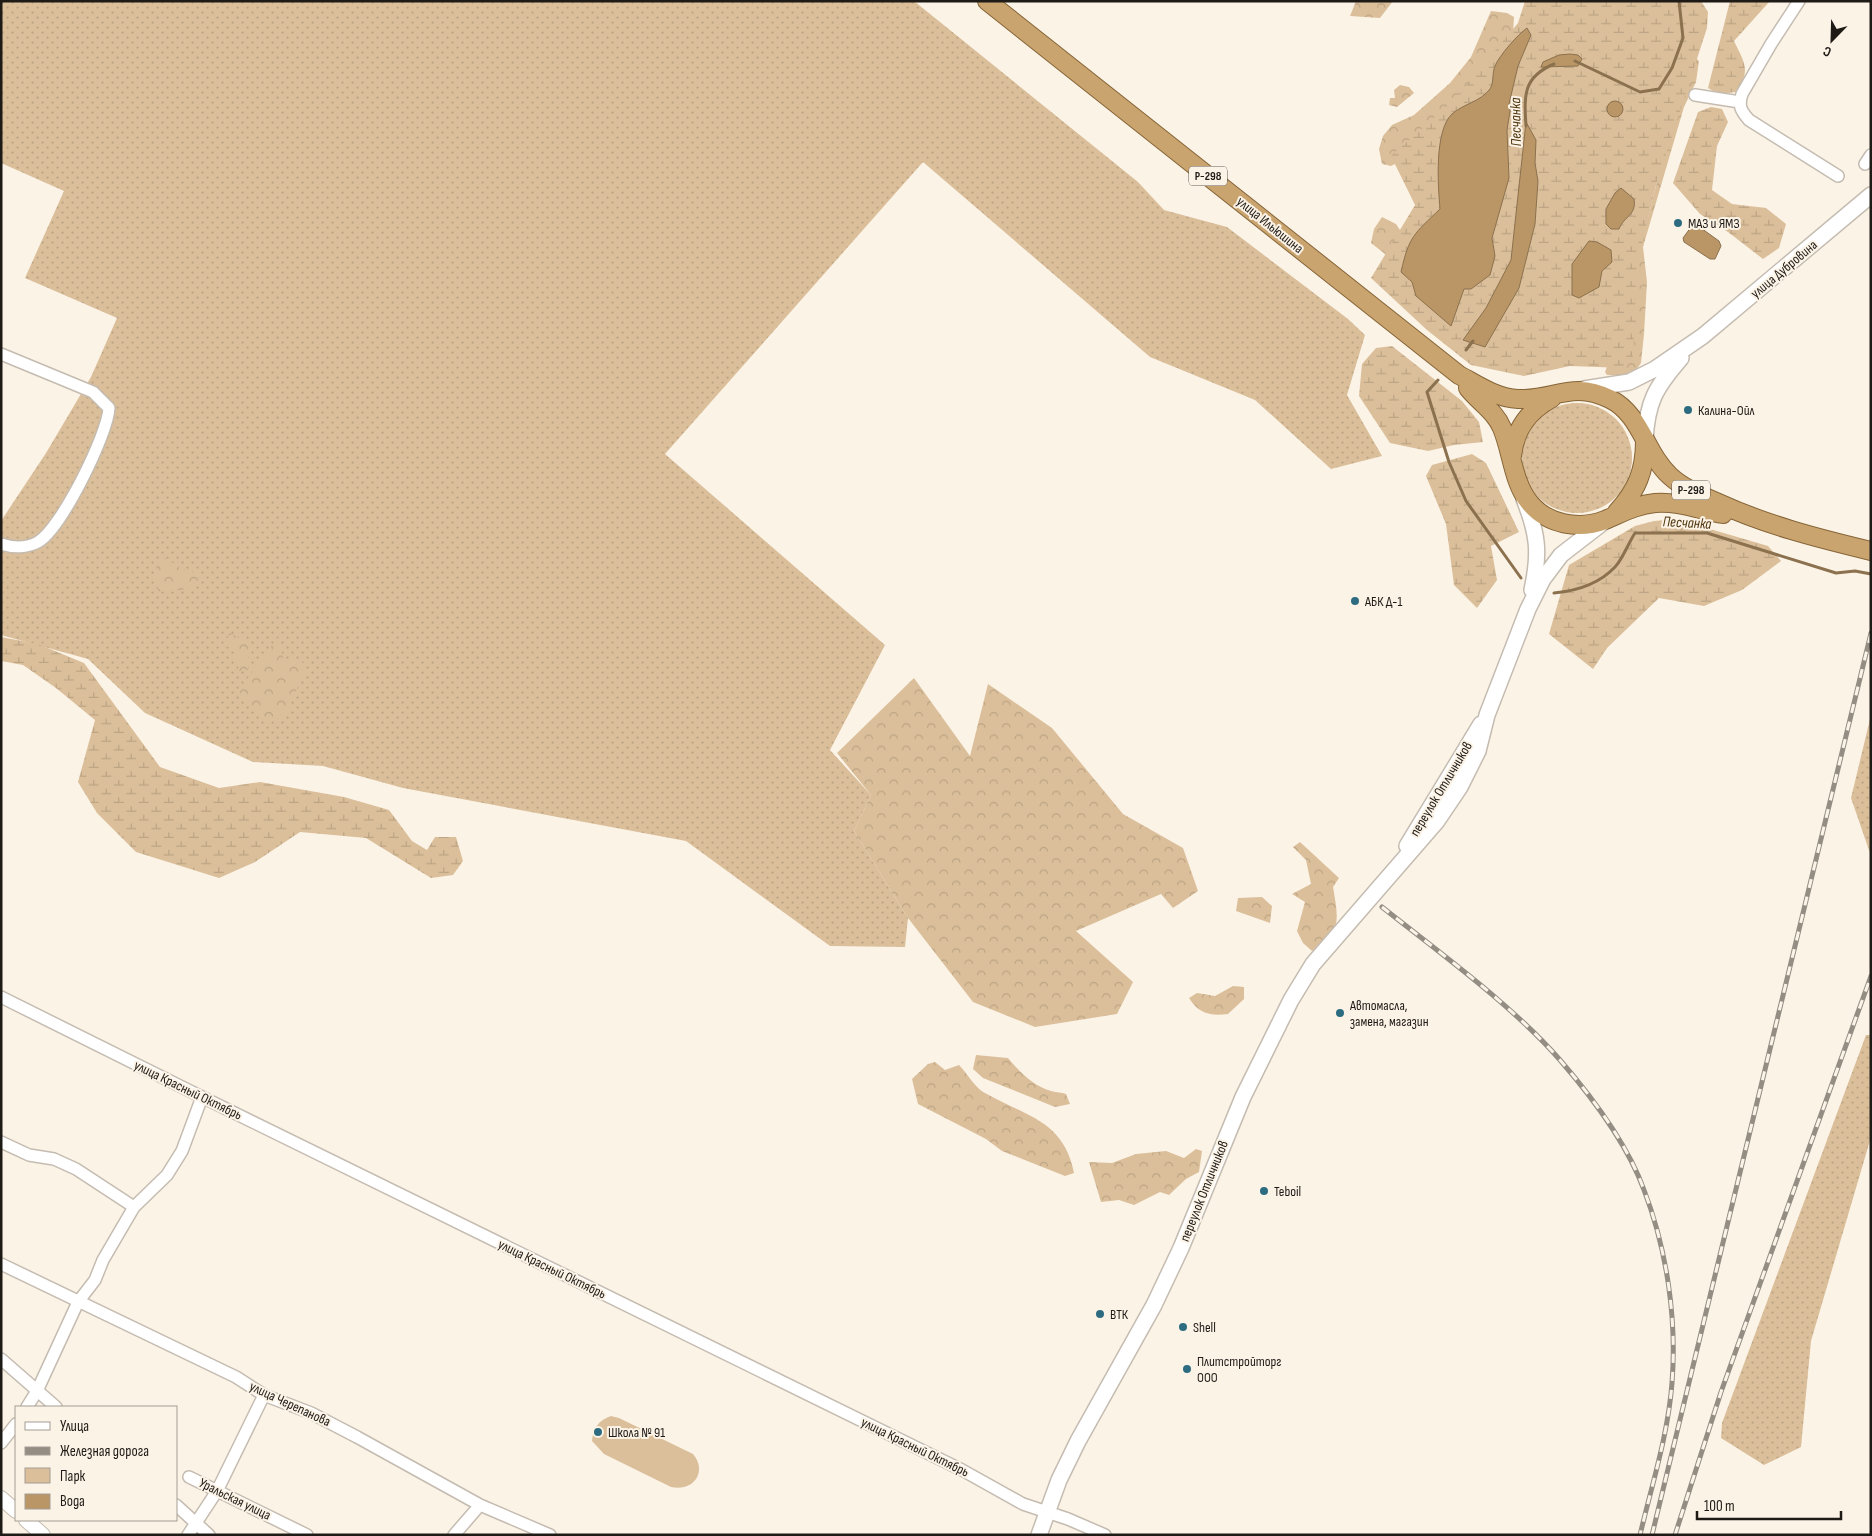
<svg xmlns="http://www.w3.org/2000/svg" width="1872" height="1536" font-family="'Sofia Sans Condensed',sans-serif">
	<defs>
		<pattern id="green-dots" width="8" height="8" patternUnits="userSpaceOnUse" patternTransform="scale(1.25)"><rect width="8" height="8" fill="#dbbf9a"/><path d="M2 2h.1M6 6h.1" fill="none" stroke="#bca484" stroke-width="1.8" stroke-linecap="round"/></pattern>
		<pattern id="forest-crowns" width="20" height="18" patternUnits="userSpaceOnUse" patternTransform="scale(1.25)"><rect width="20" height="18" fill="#dbbf9a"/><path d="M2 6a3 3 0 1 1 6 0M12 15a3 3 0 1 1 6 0" fill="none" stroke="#bca484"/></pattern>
		<pattern id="wetland-marsh" width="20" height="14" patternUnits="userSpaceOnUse" patternTransform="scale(1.25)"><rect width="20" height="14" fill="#dbbf9a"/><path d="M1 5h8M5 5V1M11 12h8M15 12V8" fill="none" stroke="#bca484"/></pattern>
	</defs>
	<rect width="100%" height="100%" fill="#fcf3e7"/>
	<!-- green -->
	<path fill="url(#green-dots)" d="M1,1H914L1138,182L1164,210L1227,227L1348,319L1365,335L1347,395L1382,456L1331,469L1255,400L1150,357L923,162L665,454L885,645L830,750L871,795L854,831L908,918L905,947L830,946L686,841L403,788L323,766L253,762L145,713L88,659L1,635V521L46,453L91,377L117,318L25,278L64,191L1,163Z
		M1522 458a55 55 0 1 1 110 0a55 55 0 1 1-110 0Z
		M1871,715V856L1851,798Z
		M1866,1035H1871V1137L1811,1341L1801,1447L1764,1465L1721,1438L1722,1423Z"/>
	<!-- forest -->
	<path fill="url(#forest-crowns)" d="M1356,1H1393L1380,18L1350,16Z
		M1491,11L1507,13L1514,17L1513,33L1407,158L1391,166L1382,164L1379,149L1383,136L1392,125L1414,115L1450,83L1471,57Z
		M1689,52L1699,61L1696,82L1684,107L1643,247L1647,282L1644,334L1641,363L1632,376L1607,375L1605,372L1619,335Z
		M1400,85L1409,87L1414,93L1397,107L1389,105L1390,98H1395L1394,90Z
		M1382,217L1396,224L1406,239L1394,261L1371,243L1374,229Z
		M160,556C170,559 174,566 183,569C189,572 193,571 199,575L196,587L169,592L158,591L156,576Z
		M230,633L249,644L248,670L239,671L235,653L224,643Z
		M278,637L284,661L298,659L307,666L286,714L270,723L244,702L239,690Z
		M914,678L970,756L988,684L1052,728L1123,814L1183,848L1198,891L1173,908L1161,894L1076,931L1133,982L1117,1014L1035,1027L973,1002L908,918L854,831L871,795L837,753Z
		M1300,842L1339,878L1333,887C1338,917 1343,934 1312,951L1303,943L1297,931L1305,902L1292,894L1311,884L1306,860L1293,847Z
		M1262,897L1272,906L1270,923L1236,911L1238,898Z
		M1233,986L1244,987V999L1228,1014C1210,1016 1199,1014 1189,998L1197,993L1215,996Z
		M976,1055L1008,1058C1020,1072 1033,1086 1051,1091C1057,1093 1061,1092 1066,1094L1070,1104L1055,1107L983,1078L973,1069Z
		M935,1062L945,1070L959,1065C967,1073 975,1088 985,1093C1025,1116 1064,1120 1074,1173L1065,1176L1002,1151L986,1139L918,1104L912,1079L928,1064Z
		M1196,1149L1202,1151L1199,1172L1186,1179L1169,1195L1160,1192L1134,1205L1119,1200L1101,1202L1089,1162L1112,1163L1136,1154L1166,1151L1184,1158Z"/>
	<!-- wetland -->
	<path fill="url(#wetland-marsh)" d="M1525,1H1701L1708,12L1707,28L1656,185L1637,266L1633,356L1624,368L1570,366L1524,376L1471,365L1427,330L1371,278L1415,205L1391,156L1453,101L1518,23Z
		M1730,1H1770L1734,41C1745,64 1751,70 1736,92L1718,94L1708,88Z
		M1711,107L1722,109L1728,122L1717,146L1712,190L1732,204L1766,208L1786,224L1779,248L1763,259L1728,232L1700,214L1673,183L1698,112Z
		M1392,346L1462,401L1479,422L1483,442L1454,445L1428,451L1390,443L1359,396L1362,364L1376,348Z
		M1472,454L1486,463L1519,532L1491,546L1497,580L1477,608L1454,585L1446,524L1426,476L1432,465Z
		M1676,519L1768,546L1781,561L1742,590L1704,606L1659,598L1607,648L1593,669L1549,634L1569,565L1635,526L1654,521Z
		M1,637L38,644L84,663L160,767L219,788L260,782L344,797L389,810L412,841L427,850L435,837H456L463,861L453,875L431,878L366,838L300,832L255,862L219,878L136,852L97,813L78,782L95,720L56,688L23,665L1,661Z"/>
	<!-- pitch -->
	<path fill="#dbbf9a" d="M611,1416L619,1418L693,1454C708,1472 693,1492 671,1487L604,1454L592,1441C593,1428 599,1420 611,1416Z"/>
	<!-- water -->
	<path fill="#ba9666" stroke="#8b714e" d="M1527,28L1531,35L1518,66L1509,104L1510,111L1507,130L1509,178L1492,238L1495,256L1490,275L1471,289H1464L1451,326L1416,296L1412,282L1401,272C1409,236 1414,234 1440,209C1438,186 1434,131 1452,114C1463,104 1480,102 1490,89C1494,83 1492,73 1495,66C1499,56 1518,34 1527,28Z
		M1570,54L1578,55L1582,59L1578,66L1541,67L1543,62L1559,55Z
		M1607 109a8 8 0 1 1 16 0a8 8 0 1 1-16 0Z
		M1526,122L1536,140L1535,163L1538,181L1535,224L1519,288L1485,347L1463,340L1486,308L1511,260Z
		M1621,188L1634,199C1637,215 1624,216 1619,229H1611L1606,224V209L1615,193Z
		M1694,223L1719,241L1721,246L1715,259H1710L1684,242L1683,238Z
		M1589,241L1597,242L1611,250L1612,262L1602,271L1599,287L1579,298L1572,295V264Z"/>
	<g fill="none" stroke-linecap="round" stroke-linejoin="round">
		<!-- stream -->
		<path stroke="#8b714e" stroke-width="3" d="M1575,61L1640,92L1659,89L1672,68L1683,38L1679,1
			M1526,126C1524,95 1523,77 1554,64
			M1466,350L1473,341
			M1438,380L1427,392L1449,462L1466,501L1521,578
			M1554,593C1576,591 1599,584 1615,567C1622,560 1629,542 1635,533H1707L1836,573L1855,571L1871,574"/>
		<!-- minor casing -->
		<g stroke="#c5bcb1" stroke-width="14">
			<path id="minor" d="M1799,1L1771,44L1742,94C1738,106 1741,111 1749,120L1838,176
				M1695,95L1740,102
				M1865,164L1871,155
				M1,354L93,392L109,408C108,434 61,529 38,542C27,548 13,548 1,544
				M1,997L202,1097L962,1470L1023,1504L1068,1519L1105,1535
				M1,1142L29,1155L54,1159L76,1169L134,1207
				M1,1264L236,1377L264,1395L311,1413L357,1437L480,1505L550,1535
				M1,1359L56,1407
				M27,1407L37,1391L78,1302L95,1280L103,1260L134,1207L167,1175L182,1151L202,1097
				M1,1443L16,1424
				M189,1477L307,1535
				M176,1505L209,1535
				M188,1535L217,1491L264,1395
				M454,1535L480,1505"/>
		</g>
		<!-- tertiary casing -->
		<g stroke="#c5bcb1" stroke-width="16">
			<path id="tertiary" d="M1,1498L16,1511
				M26,1520L43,1535"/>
		</g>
		<!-- secondary casing -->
		<g stroke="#c5bcb1" stroke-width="18">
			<path id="secondary" d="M1584,389L1629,382L1655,369L1703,336L1871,195
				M1645,441C1647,401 1656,387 1681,358
				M1524,499C1538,534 1540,553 1532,590
				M1407,846L1481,724
				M1039,1535L1059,1480L1078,1441L1154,1305L1181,1248L1243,1097L1291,1000L1313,964L1437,821L1460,787L1478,751L1487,715L1528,609L1543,579L1561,555L1605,521"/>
		</g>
		<!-- trunk casing -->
		<g stroke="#856538" stroke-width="20">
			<path id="trunk" d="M987,1L1459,375C1478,385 1496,398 1518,399C1554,401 1571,380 1610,399C1641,414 1645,453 1670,476C1683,488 1700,495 1716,502C1766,525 1817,538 1871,551
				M1468,388C1479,402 1495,411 1502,428C1512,452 1513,482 1529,502C1547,525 1579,530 1605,520C1622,513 1636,505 1655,503C1678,501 1700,510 1723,514
				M1512,456C1515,429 1528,411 1552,398
				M1617,512C1637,490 1645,471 1645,441"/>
		</g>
		<!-- minor -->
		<use href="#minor" stroke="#fff" stroke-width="11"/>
		<!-- tertiary -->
		<use href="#tertiary" stroke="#fff" stroke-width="14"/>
		<!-- secondary -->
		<use href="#secondary" stroke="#fff" stroke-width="15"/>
		<!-- trunk -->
		<use href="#trunk" stroke="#caa46e" stroke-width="18"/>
		<!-- rail casing -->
		<g stroke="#938d84" stroke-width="5">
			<path id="rail" d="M1382,907C1440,953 1512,1005 1560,1060C1592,1097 1627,1143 1644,1190C1667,1250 1677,1319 1672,1383C1668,1435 1652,1484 1640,1535
				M1652,1535L1871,633
				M1675,1535L1721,1392L1871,976"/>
		</g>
		<!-- rail -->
		<use href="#rail" stroke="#fcf3e7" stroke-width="3" stroke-dasharray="9" stroke-linecap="butt"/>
	</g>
	<!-- markers -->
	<g fill="#2c6b80" stroke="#fcf3e7" stroke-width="2">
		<circle cx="1678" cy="223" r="5"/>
		<circle cx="1688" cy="410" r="5"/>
		<circle cx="1355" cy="601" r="5"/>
		<circle cx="1340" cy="1013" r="5"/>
		<circle cx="1264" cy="1191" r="5"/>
		<circle cx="1100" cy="1314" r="5"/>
		<circle cx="1183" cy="1327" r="5"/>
		<circle cx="1187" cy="1369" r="5"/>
		<circle cx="598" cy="1432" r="5"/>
	</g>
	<g text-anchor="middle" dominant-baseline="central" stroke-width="4" stroke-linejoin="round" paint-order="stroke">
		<!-- shield labels -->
		<g fill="#fcf3e7" stroke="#615b55" stroke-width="1">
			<rect x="1189" y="166.5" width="38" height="19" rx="4"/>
			<rect x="1672" y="480.5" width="38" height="19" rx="4"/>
		</g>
		<g font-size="12" font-weight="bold" fill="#1e1a16">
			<text x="1208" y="176">Р-298</text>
			<text x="1691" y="490">Р-298</text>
		</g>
		<!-- poi labels -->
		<g font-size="14" fill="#1e1a16" stroke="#fcf3e7" text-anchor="start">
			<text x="1688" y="223">МАЗ и ЯМЗ</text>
			<text x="1698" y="410">Калина-Ойл</text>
			<text x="1365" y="601">АБК Д-1</text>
			<text x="1350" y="1005">Автомасла,<tspan x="1350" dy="16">замена, магазин</tspan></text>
			<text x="1274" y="1191">Teboil</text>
			<text x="1110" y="1314">ВТК</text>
			<text x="1193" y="1327">Shell</text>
			<text x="1197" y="1361">Плитстройторг<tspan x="1197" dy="16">ООО</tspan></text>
			<text x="608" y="1432">Школа № 91</text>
		</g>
		<!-- street labels -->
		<g font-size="14" fill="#1e1a16" stroke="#fcf3e7">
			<text transform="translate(1270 225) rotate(39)">улица Ильюшина</text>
			<text transform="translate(1784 269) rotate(-40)">улица Дубровина</text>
			<text transform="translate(1441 789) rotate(-59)">переулок Отличников</text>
			<text transform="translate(188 1090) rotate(26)">улица Красный Октябрь</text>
			<text transform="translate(1204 1191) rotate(-68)">переулок Отличников</text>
			<text transform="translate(552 1269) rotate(26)">улица Красный Октябрь</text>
			<text transform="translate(290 1404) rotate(25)">улица Черепанова</text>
			<text transform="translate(915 1447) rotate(26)">улица Красный Октябрь</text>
			<text transform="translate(235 1499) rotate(26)">Уральская улица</text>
		</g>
		<!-- water labels -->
		<g font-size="15" font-style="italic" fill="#4d340c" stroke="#fcf3e7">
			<text transform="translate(1516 122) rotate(-91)">Песчанка</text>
			<text transform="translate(1687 523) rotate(3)">Песчанка</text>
		</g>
	</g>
	<!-- border -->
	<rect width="1872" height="1536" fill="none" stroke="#1e1a16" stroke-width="5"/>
	<!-- legend -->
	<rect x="15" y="1406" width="162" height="115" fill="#fcf3e7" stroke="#a39c93"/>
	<rect x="25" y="1422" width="25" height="8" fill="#ffffff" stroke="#a39c93"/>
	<text x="60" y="1431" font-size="15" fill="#1e1a16">Улица</text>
	<rect x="25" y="1447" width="25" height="8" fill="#938d84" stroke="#a39c93"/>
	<text x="60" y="1456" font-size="15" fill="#1e1a16">Железная дорога</text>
	<rect x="25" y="1468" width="25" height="15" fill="#dbbf9a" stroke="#a39c93"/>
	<text x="60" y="1481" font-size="15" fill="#1e1a16">Парк</text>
	<rect x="25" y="1494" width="25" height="15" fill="#ba9666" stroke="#a39c93"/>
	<text x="60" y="1506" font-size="15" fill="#1e1a16">Вода</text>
	<!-- north arrow -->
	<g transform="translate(1832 40) rotate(203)" stroke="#fcf3e7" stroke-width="4" paint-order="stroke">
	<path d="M0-4L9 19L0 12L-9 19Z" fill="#1e1a16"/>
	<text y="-8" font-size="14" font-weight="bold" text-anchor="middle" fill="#1e1a16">С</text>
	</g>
	<!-- scale -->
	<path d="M1697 1511v8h144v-8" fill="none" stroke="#1e1a16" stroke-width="2.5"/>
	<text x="1704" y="1511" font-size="15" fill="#1e1a16" stroke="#fcf3e7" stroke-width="4" paint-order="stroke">100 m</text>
</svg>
